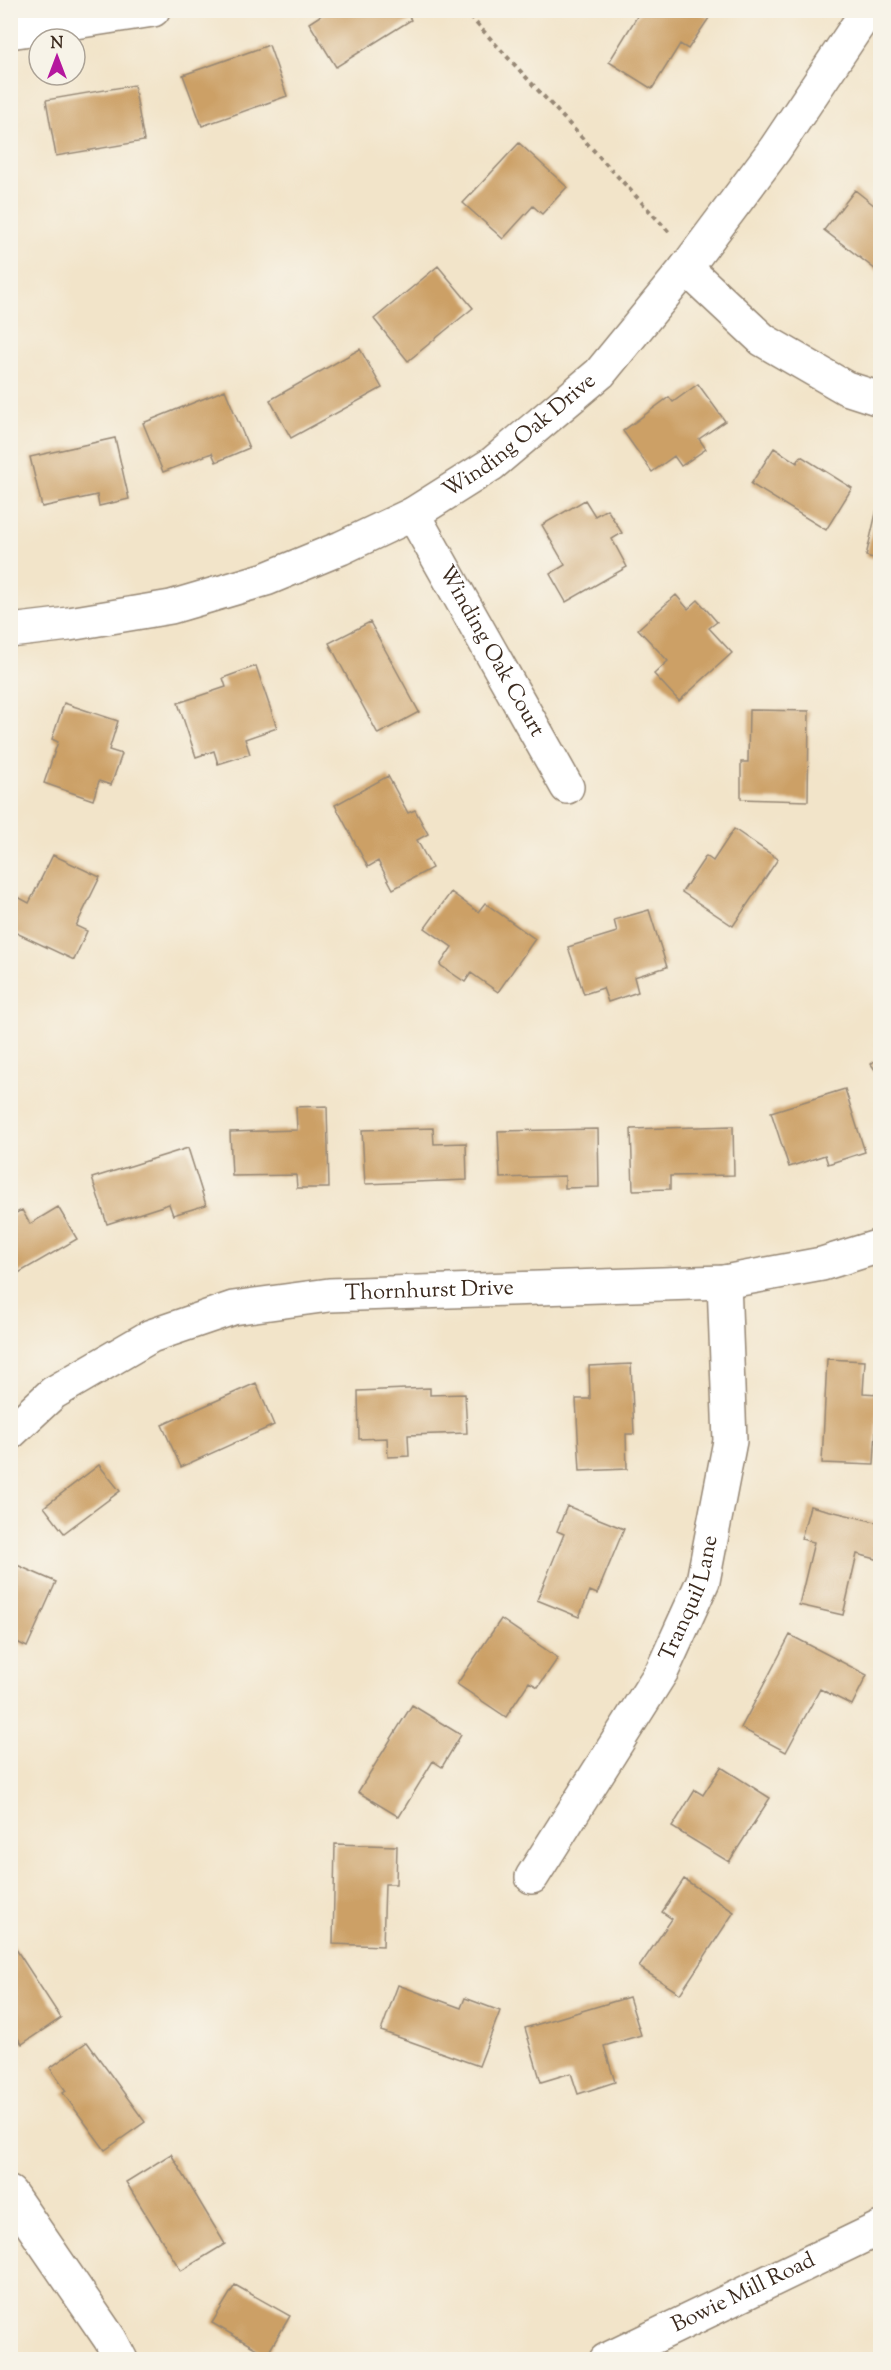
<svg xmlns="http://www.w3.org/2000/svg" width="891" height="2370" font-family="'Sorts Mill Goudy',serif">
	<rect width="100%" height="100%" fill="#f7f3e8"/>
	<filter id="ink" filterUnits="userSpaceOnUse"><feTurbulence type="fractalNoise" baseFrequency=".0167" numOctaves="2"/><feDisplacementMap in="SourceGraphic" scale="12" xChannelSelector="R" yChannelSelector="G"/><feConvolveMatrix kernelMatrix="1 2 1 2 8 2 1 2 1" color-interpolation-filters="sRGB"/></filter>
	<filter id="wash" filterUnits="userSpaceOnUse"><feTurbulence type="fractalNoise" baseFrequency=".008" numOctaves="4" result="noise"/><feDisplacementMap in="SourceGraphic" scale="24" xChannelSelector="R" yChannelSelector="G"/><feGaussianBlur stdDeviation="1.35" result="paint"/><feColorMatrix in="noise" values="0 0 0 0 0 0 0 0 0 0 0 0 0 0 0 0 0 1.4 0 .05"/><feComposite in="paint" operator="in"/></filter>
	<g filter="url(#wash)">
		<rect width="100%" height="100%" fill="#f2e4c9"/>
		<g id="blocks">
			<!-- building -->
			<path fill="#cca066" d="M329,10H405L411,20L336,67L309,23Z
				M641,10H697L709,18L688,49L680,44L652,89L609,62Z
				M269,45L287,96L202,126L183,75Z
				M134,85L144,141L56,156L46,100Z
				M519,143L567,187L542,214L533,206L503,239L463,203Z
				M855,190L880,210V273L824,230Z
				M438,266L473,308L408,361L374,319Z
				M360,349L382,388L291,438L270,400Z
				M698,384L725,421L699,439L706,449L681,466L674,456L652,472L623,431L669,397L673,402Z
				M225,390L249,448L216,462L212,453L163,472L143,423Z
				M115,438L129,499L99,506L97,495L42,507L30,457Z
				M774,448L797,463L801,456L852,488L826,530L751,484Z
				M880,496V560L866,556Z
				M585,500L595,516L607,509L622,533L612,539L627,567L566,602L550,574L565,565L542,525Z
				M676,595L688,609L698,600L717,622L709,628L732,653L679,701L654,674L668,661L638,629Z
				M370,622L419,712L378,734L329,643Z
				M256,666L277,728L245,739L250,754L218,764L214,751L196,757L178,703L226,687L223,678Z
				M64,703L118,721L109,750L122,754L111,785L99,781L93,800L44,783L58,742L52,739Z
				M749,710L809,711L808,801L741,799V762H748Z
				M388,776L408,813L415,810L428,834L417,840L432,868L393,889L378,861L368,867L335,805Z
				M734,829L778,859L733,926L682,892L706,856L713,861Z
				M53,855L100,877L76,926L87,931L74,960L10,930V911L18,897L29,903Z
				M451,892L478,912L485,903L535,939L498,992L471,973L465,982L440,965L452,947L425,928Z
				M649,910L667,967L634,977L638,992L608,1002L603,988L584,994L568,947L617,932L614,920Z
				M880,1056V1077L871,1064Z
				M845,1089L865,1152L828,1164L825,1155L789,1167L771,1112Z
				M327,1106L329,1188H297L296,1175L232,1176L230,1132L297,1130L296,1107Z
				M733,1126L734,1175L670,1176V1189L633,1190L631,1129Z
				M433,1128L434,1144L466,1143L467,1180L365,1184L362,1130Z
				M598,1129L599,1187L565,1188V1176L500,1178L498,1131Z
				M188,1148L206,1205L173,1215L169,1204L107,1224L92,1178Z
				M58,1207L77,1239L10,1278V1216L22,1210L30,1224Z
				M827,1359L865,1361L863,1393L878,1394L874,1465L822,1463Z
				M631,1364L634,1434H626L627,1469L580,1471L576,1399H590L589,1366Z
				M256,1383L274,1425L181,1467L162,1425Z
				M430,1388V1395L465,1394L467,1433L408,1435L409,1456L388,1457L387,1438L359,1439L358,1391Z
				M99,1465L120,1491L64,1533L44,1507Z
				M567,1506L624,1529L597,1594L590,1591L579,1617L537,1600L564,1534L557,1531Z
				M810,1506L880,1523V1560L857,1554L843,1615L799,1605L814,1542L801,1539Z
				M10,1562L56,1582L27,1647L17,1642L10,1657Z
				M501,1619L558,1658L538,1687L529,1682L506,1717L457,1684Z
				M790,1635L867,1675L852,1705L820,1689L786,1752L741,1728Z
				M412,1705L461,1735L442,1767L433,1761L399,1817L358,1792Z
				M721,1767L770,1798L729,1862L672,1827L695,1790L703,1795Z
				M335,1844L397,1846L396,1884H385L383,1946L333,1944Z
				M684,1879L734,1912L680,1994L639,1967L672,1919L662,1912Z
				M10,1940L61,2018L22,2044L10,2027Z
				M398,1985L461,2008L465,1998L500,2011L479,2066L381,2031Z
				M629,1997L641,2035L604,2046L615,2082L578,2094L571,2073L541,2082L525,2028Z
				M87,2042L145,2122L105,2150L63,2093L66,2091L50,2068Z
				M171,2154L225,2244L181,2271L126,2182Z
				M235,2285L290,2316L267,2355L212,2323Z"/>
		</g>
	</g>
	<g filter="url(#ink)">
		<use href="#blocks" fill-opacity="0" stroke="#968774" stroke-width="1.5"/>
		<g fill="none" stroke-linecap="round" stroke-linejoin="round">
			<!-- street casing -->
			<g stroke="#968774" stroke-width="36">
				<g id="street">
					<path d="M10,32L153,10"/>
					<path d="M686,268L763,340L846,388L880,399"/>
					<path id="s1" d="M413,514L567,787"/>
					<path id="s2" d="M10,631L69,624L171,607L266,579L341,548L413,514L492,464L600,373L686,268L775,149L868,10"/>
					<path id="s3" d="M10,1433L53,1393L151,1336L233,1308L329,1295L724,1282L822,1264L880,1246"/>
					<path id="s4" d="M532,1877L662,1671L703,1581L730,1441L724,1282"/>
					<path d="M10,2193L110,2339L121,2360"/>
				</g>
			</g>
			<!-- secondary casing -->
			<g stroke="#968774" stroke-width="36">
				<g id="secondary">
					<path id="s5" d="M606,2360L880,2228"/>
				</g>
			</g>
			<!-- path -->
			<path stroke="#968774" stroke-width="4" stroke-dasharray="4.5 4.5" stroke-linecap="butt" d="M464,10L669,232"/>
			<!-- street -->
			<use href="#street" stroke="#fff" stroke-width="33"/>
			<!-- secondary -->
			<use href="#secondary" stroke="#fff" stroke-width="33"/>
		</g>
	</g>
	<g text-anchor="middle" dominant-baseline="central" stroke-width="4.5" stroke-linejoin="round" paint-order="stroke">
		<!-- street labels -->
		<g font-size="22" fill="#3b2a1e" stroke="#f7f3e8">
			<text stroke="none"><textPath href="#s2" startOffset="555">Winding Oak Drive</textPath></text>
			<text stroke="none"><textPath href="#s1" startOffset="158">Winding Oak Court</textPath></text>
			<text stroke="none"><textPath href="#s3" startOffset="456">Thornhurst Drive</textPath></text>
			<text stroke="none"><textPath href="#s4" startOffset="322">Tranquil Lane</textPath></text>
			<text stroke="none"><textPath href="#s5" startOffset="153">Bowie Mill Road</textPath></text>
		</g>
	</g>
	<!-- margin -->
	<rect width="891" height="2370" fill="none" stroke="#f7f3e8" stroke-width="36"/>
	<!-- north arrow -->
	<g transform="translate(57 57)"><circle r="28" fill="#f7f3e8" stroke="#aca397" stroke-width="1.5"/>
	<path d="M0-4.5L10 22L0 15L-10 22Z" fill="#b5179e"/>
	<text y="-9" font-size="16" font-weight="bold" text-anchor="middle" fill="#3b2a1e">N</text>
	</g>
</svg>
